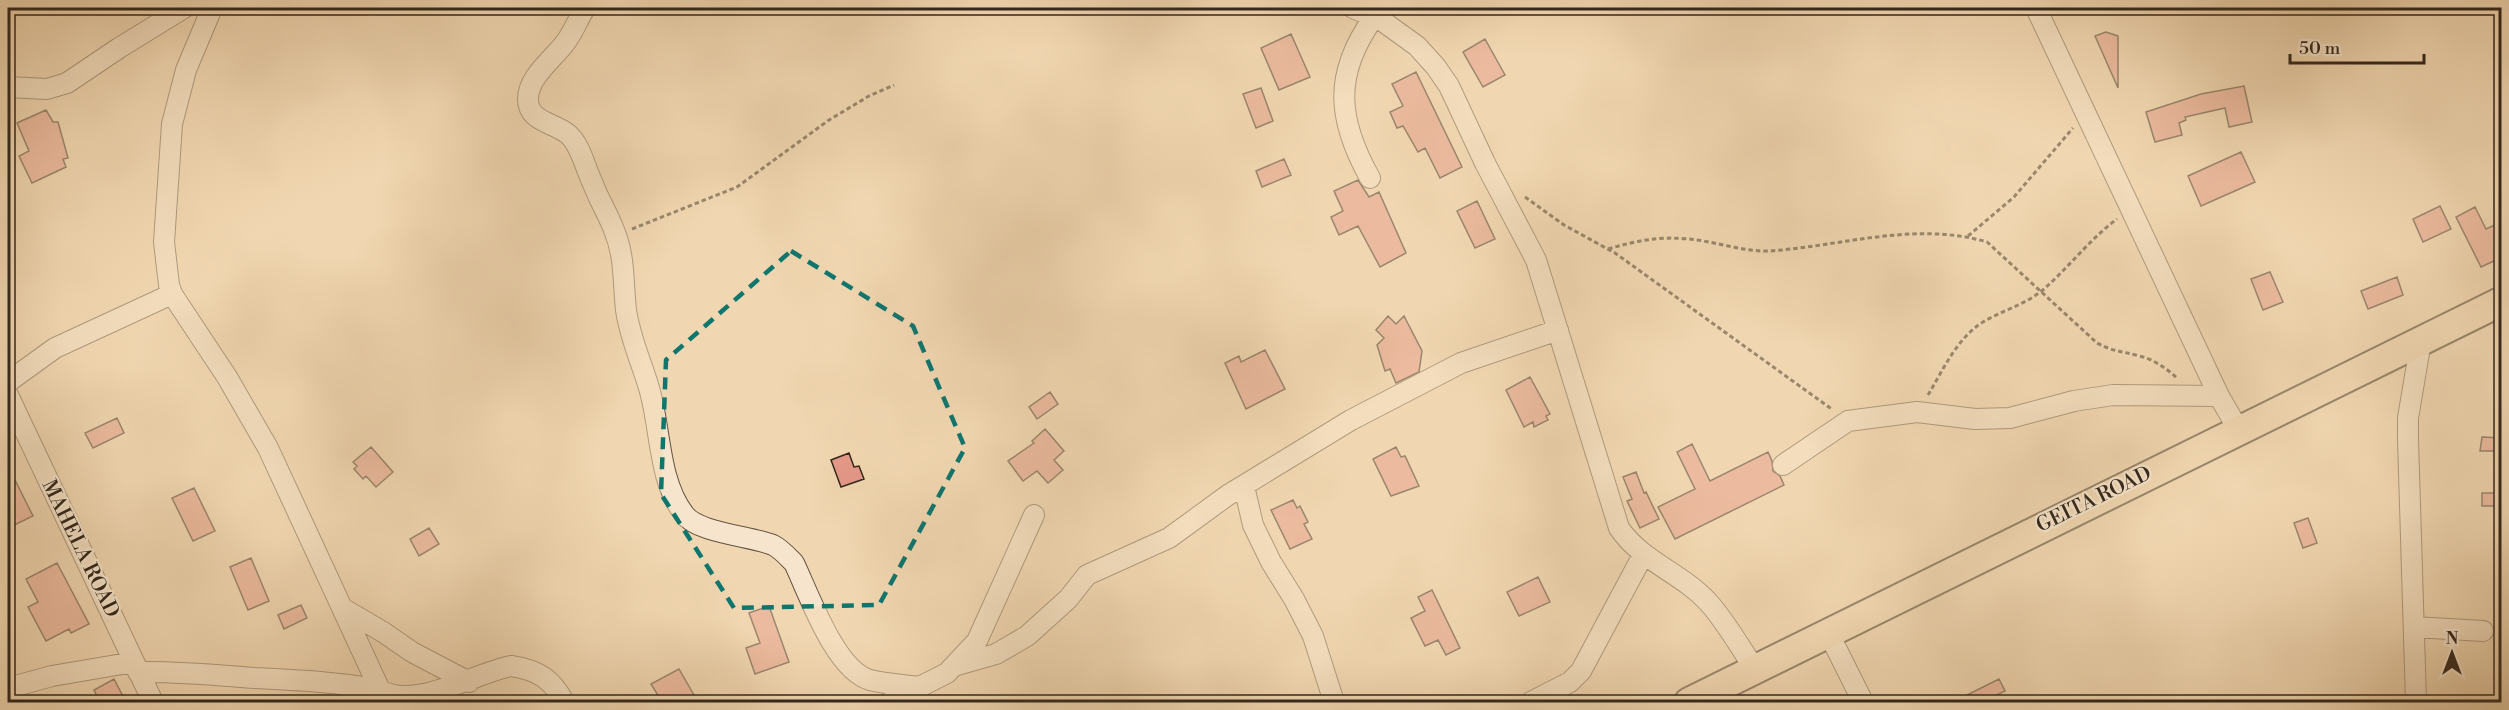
<svg xmlns="http://www.w3.org/2000/svg" width="2509" height="710" font-family="'Libre Bodoni',serif">
	<rect width="100%" height="100%" fill="#f1d7b1"/>
	<filter id="stains"><feTurbulence type="fractalNoise" baseFrequency=".00333" numOctaves="4"/><feColorMatrix values="0 0 0 0 .2 0 0 0 0 .09 0 0 0 0 .02 0 0 0 .5 -.17"/></filter>
	<radialGradient id="worn" r=".72"><stop offset=".6" stop-color="#630" stop-opacity="0"/><stop offset="1" stop-color="#630" stop-opacity=".3"/></radialGradient>
	<!-- building -->
	<path fill="#e6998a" stroke="#32271c" stroke-width="1.5" d="M2106,32L2118,36V88L2095,36Z
		M1291,34L1310,77L1279,90L1261,48Z
		M1485,39L1505,75L1483,87L1463,52Z
		M1416,72L1462,167L1440,178L1425,148L1418,152L1403,126L1397,128L1390,112L1403,106L1392,84Z
		M2244,86L2252,122L2229,127L2225,108L2185,117L2186,120L2179,123L2182,135L2155,142L2146,112L2201,94Z
		M1261,88L1273,121L1256,128L1243,94Z
		M46,110L53,122H58L68,158L63,159L66,167L32,183L19,156L29,151L17,123Z
		M2241,152L2255,182L2201,206L2188,176Z
		M1284,159L1291,175L1262,187L1256,171Z
		M1358,180L1369,197L1379,192L1406,253L1380,267L1358,226L1339,235L1331,217L1343,211L1334,191Z
		M1477,201L1495,239L1475,248L1457,211Z
		M2440,206L2451,229L2423,242L2413,219Z
		M2475,207L2486,229L2497,224L2502,232V252L2494,255L2496,260L2481,267L2456,217Z
		M2270,272L2283,302L2263,310L2251,279Z
		M2397,277L2403,295L2368,309L2361,291Z
		M1388,316L1396,324L1404,316L1422,351L1419,372L1396,383L1390,369L1385,371L1377,345L1384,338L1376,330Z
		M1265,350L1285,389L1246,409L1225,363L1239,356L1241,362Z
		M1530,377L1550,414L1546,416L1548,420L1534,427L1533,422L1524,427L1506,390Z
		M1050,392L1058,404L1037,419L1029,407Z
		M117,418L124,433L93,448L85,433Z
		M1045,429L1064,451L1054,460L1063,470L1048,483L1037,471L1023,481L1008,461L1034,443L1032,441Z
		M2482,437L2502,438V451H2480Z
		M1692,444L1710,481L1768,452L1772,461L1773,471L1780,476L1784,485L1675,539L1658,507L1695,489L1677,452Z
		M371,447L393,472L376,487L366,476L363,479L354,469L357,466L353,462Z
		M1396,447L1401,457L1405,456L1419,486L1391,496L1373,459Z
		M849,453L854,467L859,466L864,479L841,487L831,460Z
		M8,466L33,516L8,528Z
		M1636,472L1644,493L1646,492L1659,519L1640,528L1627,501L1632,499L1623,477Z
		M194,488L215,531L193,541L172,498Z
		M2482,493H2502V506H2482Z
		M1293,500L1297,508L1300,506L1308,522L1304,524L1312,539L1290,549L1271,510Z
		M2308,518L2317,543L2303,548L2294,523Z
		M429,528L439,544L419,556L410,539Z
		M251,558L269,601L248,610L230,567Z
		M57,563L89,624L71,633L69,629L46,641L28,607L38,602L26,579Z
		M1538,577L1550,602L1519,616L1507,592Z
		M1432,590L1460,648L1446,655L1438,640L1425,646L1411,618L1425,611L1418,597Z
		M301,605L307,618L284,629L278,615Z
		M769,606L789,662L755,674L746,648L760,643L749,613Z
		M679,669L698,702H662L651,684Z
		M114,679L126,702H100L94,690Z
		M1999,679L2005,691L1982,702H1956L1955,701Z"/>
	<g fill="none" stroke-linecap="round" stroke-linejoin="round">
		<!-- minor casing -->
		<g stroke="#625341" stroke-width="22">
			<path id="minor" d="M212,8L186,70L172,124L164,242L169,285L172,294L227,377L268,448L380,690C416,710 472,674 511,666C538,670 552,679 564,702
				M585,8C578,19 573,33 565,43C553,59 528,77 528,99C528,123 555,122 569,135C581,146 586,170 593,184C599,200 608,214 614,230C625,256 623,282 626,310C630,338 641,361 649,388C661,428 658,480 684,514C697,533 751,536 773,545C781,549 787,556 794,563C809,594 835,670 870,680C886,684 904,685 921,687
				M1353,8L1381,20L1417,46L1436,67L1449,86L1485,163L1536,260L1619,528C1642,562 1682,573 1709,603C1726,622 1740,647 1754,668
				M2036,8L2219,396L2238,429
				M8,87L47,89L67,83L119,48L184,8
				M1370,178C1337,119 1333,74 1374,17
				M8,382L55,348L172,294
				M8,395L153,702
				M1783,465L1848,421L1917,412L1975,419L2010,418L2074,401L2113,395L2219,396
				M1244,486L1253,525L1271,562L1294,599L1313,636L1334,702
				M342,608L383,632L412,652L469,682
				M2414,627L2483,631
				M1828,632L1863,702
				M954,666L996,654L1027,636L1068,599L1087,575L1169,538L1228,495L1351,420L1461,363L1558,330
				M138,672C177,671 216,675 255,678C297,680 338,682 380,690
				M8,688L52,676L134,662
				M890,702L947,673L977,641L1034,515
				M1531,702L1570,682L1581,671L1643,555
				M2416,702L2408,439V418L2421,341"/>
		</g>
		<!-- highway casing -->
		<g stroke="#32271c" stroke-width="32">
			<path id="highway" d="M1689,702L2502,301"/>
		</g>
		<!-- path -->
		<path stroke="#32271c" stroke-width="3" stroke-dasharray="4.5 3" stroke-linecap="butt" d="M1525,197L1564,225L1615,253L1833,410
			M632,229L737,187L829,120L869,96L894,85
			M1968,236L2014,197L2073,128
			M1608,249C1635,241 1659,236 1688,239C1715,241 1742,252 1770,251C1841,246 1916,221 1987,242L2097,343C2114,352 2122,351 2139,356C2153,359 2166,368 2177,378
			M1928,395C1943,370 1957,338 1983,322C2003,310 2025,305 2044,289C2069,267 2090,239 2117,219"/>
		<!-- minor -->
		<use href="#minor" stroke="#f6e5cc" stroke-width="20"/>
		<!-- highway -->
		<use href="#highway" stroke="#f1d7b1" stroke-width="28"/>
	</g>
	<!-- marked area -->
	<path d="M0 0H2509V710H0ZM791,251L913,326L965,448L879,605L734,608L661,494L666,360Z" fill="#f1d7b1" fill-opacity=".55" fill-rule="evenodd"/>
	<path fill="none" stroke="#0f766e" stroke-width="4.5" stroke-dasharray="12 8" stroke-linejoin="round" d="M791,251L913,326L965,448L879,605L734,608L661,494L666,360Z"/>
	<g text-anchor="middle" dominant-baseline="central" stroke-width="4.5" stroke-linejoin="round" paint-order="stroke">
		<!-- street labels -->
		<g font-size="20" fill="#32271c" stroke="#f6e5cc">
			<text transform="translate(2094 500) rotate(-26)">GEITA ROAD</text>
			<text transform="translate(80 549) rotate(64)">MAHELA ROAD</text>
		</g>
	</g>
	<!-- margin -->
	<rect width="2509" height="710" fill="none" stroke="#f1d7b1" stroke-width="30"/>
	<rect x="9" y="9" width="2491" height="692" fill="none" stroke="#32271c" stroke-width="3"/>
	<rect x="15" y="15" width="2479" height="680" fill="none" stroke="#32271c" stroke-width="1.5"/>
	<!-- north arrow -->
	<g transform="translate(2452 653)" stroke="#f6e5cc" stroke-width="4.5" paint-order="stroke">
	<path d="M0-4.5L10 22L0 15L-10 22Z" fill="#32271c"/>
	<text y="-9" font-size="16" font-weight="bold" text-anchor="middle" fill="#32271c">N</text>
	</g>
	<!-- scale -->
	<path d="M2290 54v9h134v-9" fill="none" stroke="#32271c" stroke-width="3"/>
	<text x="2299" y="54" font-size="18" fill="#32271c" stroke="#f6e5cc" stroke-width="4.5" paint-order="stroke">50 m</text>
	<rect width="100%" height="100%" filter="url(#stains)"/>
	<rect width="100%" height="100%" fill="url(#worn)"/>
</svg>
